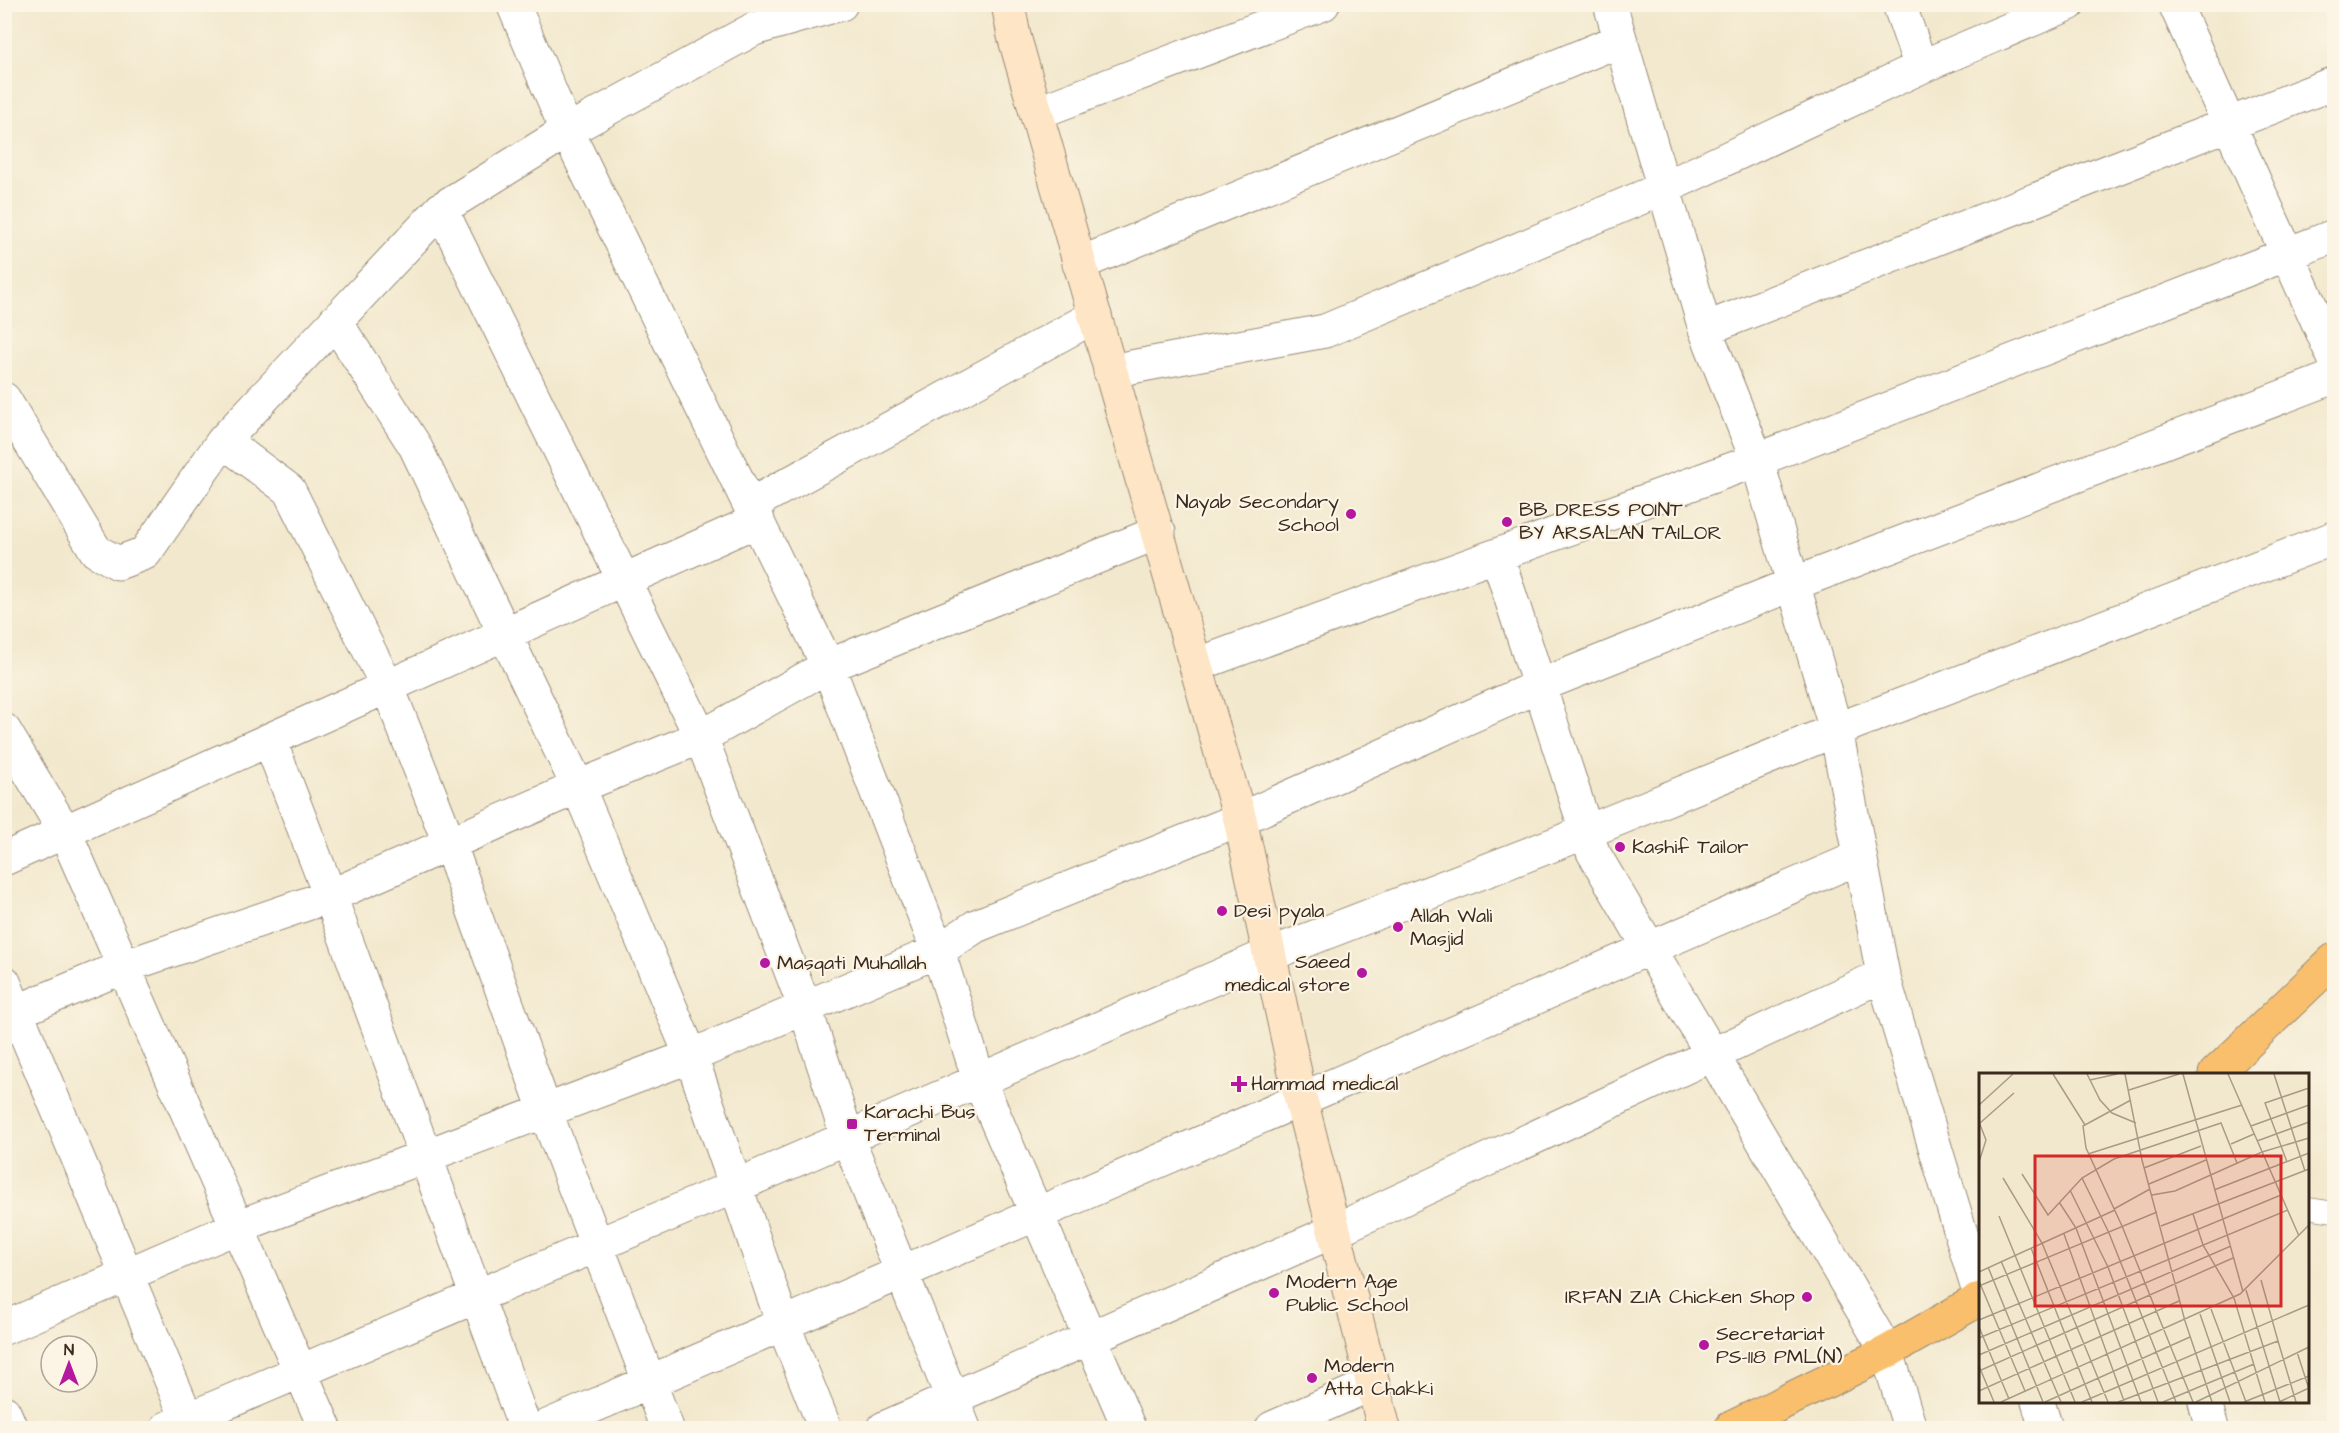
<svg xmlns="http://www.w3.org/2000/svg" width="2339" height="1433" font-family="'Architects Daughter',sans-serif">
	<rect width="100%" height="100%" fill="#fcf5e5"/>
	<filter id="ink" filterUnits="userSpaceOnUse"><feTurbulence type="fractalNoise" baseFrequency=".0167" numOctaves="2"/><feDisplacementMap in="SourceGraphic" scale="12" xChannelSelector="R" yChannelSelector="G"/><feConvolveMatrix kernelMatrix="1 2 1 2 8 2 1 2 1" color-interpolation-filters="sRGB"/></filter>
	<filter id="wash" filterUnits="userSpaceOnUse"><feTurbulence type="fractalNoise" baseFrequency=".008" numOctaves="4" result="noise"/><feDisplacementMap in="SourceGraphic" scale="24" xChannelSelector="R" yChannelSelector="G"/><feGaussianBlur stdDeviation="1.35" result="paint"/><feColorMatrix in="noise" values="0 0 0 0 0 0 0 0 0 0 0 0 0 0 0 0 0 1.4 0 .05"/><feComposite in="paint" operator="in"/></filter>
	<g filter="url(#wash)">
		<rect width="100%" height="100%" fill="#f2e8cd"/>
	</g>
	<g filter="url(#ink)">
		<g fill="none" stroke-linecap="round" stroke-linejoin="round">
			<!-- service casing -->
			<g stroke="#968976" stroke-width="22">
				<path id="service" d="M2308,1208L2334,1212"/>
			</g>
			<!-- minor casing -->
			<g stroke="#968976" stroke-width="35">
				<path id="minor" d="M513,4L567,131L828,666L938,951L979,1080L1129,1428
					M1610,4L1705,329L1757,460L1836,730L1883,975L1980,1296
					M1899,4L1921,67
					M2175,4L2334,358
					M1036,113L1323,4
					M441,209L701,737L805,1008L847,1136L964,1428
					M1079,264L1620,40
					M335,321L415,446L578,787L691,1056L783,1324L825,1428
					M1705,329L2334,83
					M1110,371L1325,331L1664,188L1921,67L2069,4
					M4,399L96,551L118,563L145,553L223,441L441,209L567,131L754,29L841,4
					M223,441L289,490L388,688L450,845L546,1113L667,1428
					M750,505L1095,316
					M1497,555L1593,852L1887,1352L1910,1428
					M1196,665L1757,460L2334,236
					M4,730L65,832L325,1428
					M270,741L330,896L525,1428
					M4,859L758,520
					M4,982L191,1428
					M4,1017L123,967L330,896L578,787L701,737L828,666L1159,532
					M4,1328L237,1227L691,1056L938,951L976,926L1240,819L1539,686L1793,584L2334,377
					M2038,1402L2046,1428
					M2205,1402L2212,1428
					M4,1412L11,1428
					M167,1428L736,1186L1268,955L1586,832L1836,730L2334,538
					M543,1428L1860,857
					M884,1428L1334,1231L1883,975
					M1272,1428L1372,1384"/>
			</g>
			<!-- secondary casing -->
			<g stroke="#968976" stroke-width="35">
				<path id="secondary" d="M1008,4L1014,36L1240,819L1301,1100L1384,1428"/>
			</g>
			<!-- primary casing -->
			<g stroke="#968976" stroke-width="35">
				<path id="primary" d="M2215,1074L2334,960
					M1731,1428L1887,1352L1980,1299"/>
			</g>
			<!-- service -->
			<use href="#service" stroke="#fff" stroke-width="20"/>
			<!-- minor -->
			<use href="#minor" stroke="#fff" stroke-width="33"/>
			<!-- secondary -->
			<use href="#secondary" stroke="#fde5c5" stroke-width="33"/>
			<!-- primary -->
			<use href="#primary" stroke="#f9bf6d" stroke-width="33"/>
		</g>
	</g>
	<!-- markers -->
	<g fill="#b5179e" stroke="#fcf5e5" stroke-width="2">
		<circle cx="1351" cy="514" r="6"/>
		<circle cx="1507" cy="522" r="6"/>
		<circle cx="1620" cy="847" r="6"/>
		<circle cx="1222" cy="911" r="6"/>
		<circle cx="1398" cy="927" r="6"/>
		<circle cx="765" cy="963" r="6"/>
		<circle cx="1362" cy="973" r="6"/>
		<path d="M1236 1075h6v6h6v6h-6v6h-6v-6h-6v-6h6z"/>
		<rect x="846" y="1118" width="12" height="12" rx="3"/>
		<circle cx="1274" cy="1293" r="6"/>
		<circle cx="1807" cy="1297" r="6"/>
		<circle cx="1704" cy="1345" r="6"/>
		<circle cx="1312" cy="1378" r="6"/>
	</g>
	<g text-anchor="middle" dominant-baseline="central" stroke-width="4.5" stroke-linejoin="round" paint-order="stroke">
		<!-- poi labels -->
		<g font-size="20" fill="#3b2a1e" stroke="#fcf5e5" text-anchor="start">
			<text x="1339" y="502" text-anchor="end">Nayab Secondary<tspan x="1339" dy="23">School</tspan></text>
			<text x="1519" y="510">BB DRESS POINT<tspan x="1519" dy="23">BY ARSALAN TAILOR</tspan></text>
			<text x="1632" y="847">Kashif Tailor</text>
			<text x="1234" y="911">Desi pyala</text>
			<text x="1410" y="916">Allah Wali<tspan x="1410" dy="23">Masjid</tspan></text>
			<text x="1350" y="962" text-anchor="end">Saeed<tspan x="1350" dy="23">medical store</tspan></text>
			<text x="777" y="963">Masqati Muhallah</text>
			<text x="1251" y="1084">Hammad medical</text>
			<text x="864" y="1112">Karachi Bus<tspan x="864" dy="23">Terminal</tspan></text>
			<text x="1286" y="1282">Modern Age<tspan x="1286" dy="23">Public School</tspan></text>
			<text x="1795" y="1297" text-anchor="end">IRFAN ZIA Chicken Shop</text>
			<text x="1716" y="1334">Secretariat<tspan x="1716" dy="23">PS-118 PML(N)</tspan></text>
			<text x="1324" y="1366">Modern<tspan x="1324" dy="23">Atta Chakki</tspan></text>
		</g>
	</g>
	<!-- overview -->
	<g transform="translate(1979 1073)">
		<rect width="330" height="330" fill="#f2e8cd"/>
		<path fill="none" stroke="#a99c87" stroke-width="1.5" d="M74,1L106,52M108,1L121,27L133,40L157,50M146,1L163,87L206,248M204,1L264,219M249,1L320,163M295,1L326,98M111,7L138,1M150,17L200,1M152,27L104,53L107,75L143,153L214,329M0,32L34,1M0,49L7,67L0,89M1,50L35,20M272,53L330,32M278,68L330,49M252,71L275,61M109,81L263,32M308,89L286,30L330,15M165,95L222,73M43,101L69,142L103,105L135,86L242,50L258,90M24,105L63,170L129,329M103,105L130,160L197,329M170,111L227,87M91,117L129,194L179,329M235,117L330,80M173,122L196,118L283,79L330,65M80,129L97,155L162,329M135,136L171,116M214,141L224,172L255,225L286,329M20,143L96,329M182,153L330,96M85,161L145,328M52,175L113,329M22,188L82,329M9,194L64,329M0,199L136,137M0,208L46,318M0,213L178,139M267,217L301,329M232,236L267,329M221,241L251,329M0,247L302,122M206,248L233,329M0,254L30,326M0,265L309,137M299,268L317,329M318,279L330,316M0,282L252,173M0,293L15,329M0,298L254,185M0,318L200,228M22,329L261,221L330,152M66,329L211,264M103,329L330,232M139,329L299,268L282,207M184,329L275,291M217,329L330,274M265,329L330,303M300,329L330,315"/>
		<path fill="#d62828" fill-opacity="0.15" stroke="#d62828" stroke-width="3" d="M56,83H302V233H56Z"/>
		<rect width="330" height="330" fill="none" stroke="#3b2a1e" stroke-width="3"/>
	</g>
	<!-- margin -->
	<rect width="2339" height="1433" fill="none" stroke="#fcf5e5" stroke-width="24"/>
	<!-- north arrow -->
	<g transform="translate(69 1364)"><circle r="28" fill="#fcf5e5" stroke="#afa495" stroke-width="1.5"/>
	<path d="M0-4.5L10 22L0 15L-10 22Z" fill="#b5179e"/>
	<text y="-9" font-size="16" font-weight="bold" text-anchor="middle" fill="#3b2a1e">N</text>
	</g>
</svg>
